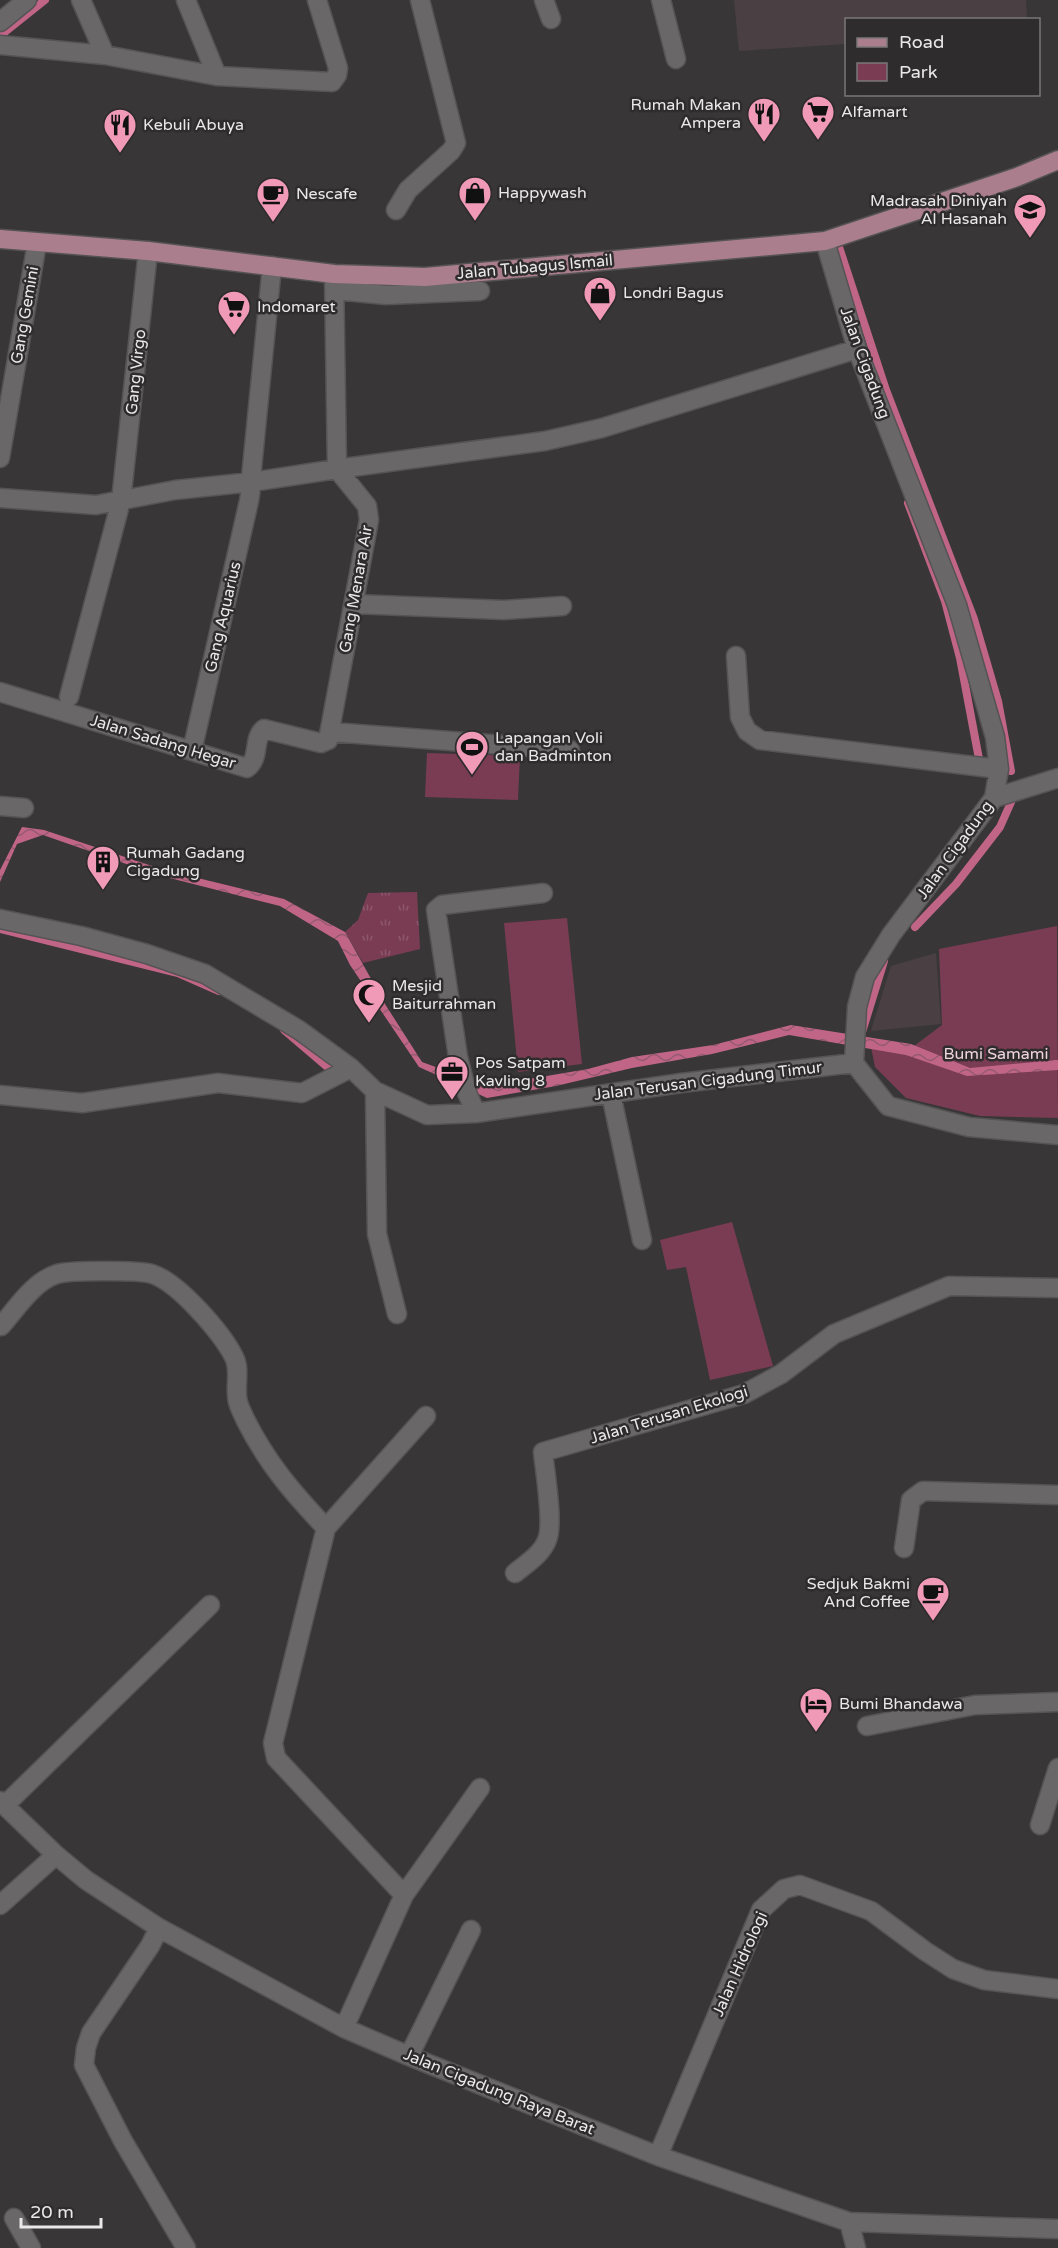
<svg xmlns="http://www.w3.org/2000/svg" width="1058" height="2248" font-family="'Varela Round',sans-serif">
	<defs>
		<pattern id="grass-tufts" width="24" height="20" patternUnits="userSpaceOnUse" patternTransform="scale(1.5)"><rect width="24" height="20" fill="#7a3c53"/><path d="M3 7l-1-3M5 7V3M7 7l1-3M15 17l-1-3M17 17v-4M19 17l1-3" fill="none" stroke="#8d586c"/></pattern>
		<pattern id="water-waves" width="16" height="10" patternUnits="userSpaceOnUse" patternTransform="scale(1.5)"><rect width="16" height="10" fill="#c06586"/><path d="M0 5q4-4 8 0t8 0" fill="none" stroke="#955a70"/></pattern>
	</defs>
	<rect width="100%" height="100%" fill="#393637"/>
	<!-- built -->
	<path fill="#4a4043" d="M734,0H1026L1027,19L846,20V44L739,51Z
		M936,953L941,1024L871,1031L891,966Z"/>
	<!-- grass -->
	<path fill="url(#grass-tufts)" d="M417,892L420,949L363,963L345,932L358,920L368,893Z"/>
	<!-- park -->
	<path fill="#7a3c53" d="M427,753L520,756L518,800L425,797Z
		M567,918L582,1064L518,1072L504,923Z
		M1057,926L1058,1118L980,1116L906,1098L875,1067L870,1042L910,1049L942,1025L939,949Z
		M732,1222L773,1366L710,1380L686,1267L667,1270L660,1240Z"/>
	<!-- water -->
	<path fill="url(#water-waves)" d="M22,827L44,830L161,869L284,899L345,932L385,1004L422,1062L488,1086L588,1069L632,1057L713,1045L791,1025L911,1044L970,1068L1055,1060H1058V1070L967,1076L906,1055L789,1035L712,1054L632,1068L556,1086L487,1098L419,1067L350,965L338,941L280,906L158,875L43,835L17,844L0,882V870Z"/>
	<g fill="none" stroke-linecap="round" stroke-linejoin="round">
		<!-- stream -->
		<path stroke="#c06586" stroke-width="8" d="M0,36L45,0
			M839,247L886,390L974,619L998,701L1011,771
			M908,503L945,601L960,658L979,759
			M915,927L956,884L1000,827L1012,800
			M0,929L178,973L219,991
			M284,1030L332,1071
			M862,1032L884,961"/>
		<!-- minor casing -->
		<g stroke="#555353" stroke-width="21">
			<path id="minor" d="M81,0L105,55
				M186,0L217,76
				M544,0L551,19
				M661,0L676,59
				M0,22L27,0
				M0,45L105,55L217,76L332,82L337,75L338,68L317,0
				M396,210L408,190L451,151L456,143L420,0
				M825,241L857,349L957,605L995,737L999,769L994,798L891,935L865,977L857,1007L854,1063L888,1106L969,1127L1058,1135
				M335,290L386,295L480,291
				M0,458L37,243
				M251,478L272,266
				M122,492L148,251
				M0,498L96,505L175,490L252,482L337,469L545,441L602,428L857,349
				M354,604L504,610L562,606
				M736,656L740,717L747,731L760,740L999,769
				M0,692L247,768C261,757 252,739 264,729L321,743L328,740L369,520L367,506L337,469L334,274
				M69,697L121,501
				M331,732L570,750
				M192,751L249,501L252,482
				M994,798L1058,778
				M0,806L24,808
				M0,919L81,936L147,954L205,974L299,1030L351,1068L375,1091L427,1115L476,1113L681,1083L854,1063
				M375,1091L377,1234L397,1314
				M611,1094L642,1240
				M0,1095L82,1103L218,1083L302,1093L351,1068
				M476,1113L467,1093L458,1057L436,910L442,905L543,893
				M1,1326C16,1309 34,1281 57,1274C69,1270 141,1270 152,1274C178,1282 222,1333 234,1357C241,1370 234,1388 238,1402C239,1407 243,1414 245,1419C267,1463 292,1492 326,1528L273,1743L276,1758L404,1895L344,2028
				M326,1528L426,1416
				M904,1548L911,1500L923,1491L1058,1495
				M515,1573C526,1564 542,1554 547,1540C554,1524 545,1472 543,1452L744,1394L781,1374L834,1334L949,1286L1058,1288
				M867,1726L975,1705L1058,1702
				M0,1801L56,1855L86,1880L159,1928L344,2028L409,2056L658,2156L849,2222L1058,2229
				M5,1805L210,1605
				M1040,1825L1058,1768
				M404,1895L480,1788
				M0,1905L56,1855
				M159,1928L150,1946L91,2033L86,2048L84,2065L123,2141L186,2248
				M409,2056L471,1930
				M658,2156L761,1910L784,1889L800,1885L871,1911L925,1951L953,1969L984,1980L1058,1989
				M14,2218L31,2248
				M849,2222L856,2248"/>
		</g>
		<!-- major casing -->
		<g stroke="#555353" stroke-width="21">
			<path id="major" d="M0,239L148,251L334,274L425,277L825,241L1017,177L1058,160"/>
		</g>
		<!-- minor -->
		<use href="#minor" stroke="#6a6768" stroke-width="18"/>
		<!-- major -->
		<use href="#major" stroke="#ab7e8d" stroke-width="18"/>
	</g>
	<!-- icons -->
	<defs>
		<g id="supermarket-pin" transform="scale(1.725)"><path d="M0 17L-7.5 6A9.5 9.5 0 1 1 7.5 6Z" fill="#f09ab7" stroke="#2f2c2d"/><path d="M-6-5.5h2.5l.6 2H6L4.5 2H-2.5L-4.4-4H-6ZM-1.5 3.2a1.3 1.3 0 1 0 .1 0ZM3 3.2a1.3 1.3 0 1 0 .1 0Z" fill="#111"/></g>
		<g id="restaurant-pin" transform="scale(1.725)"><path d="M0 17L-7.5 6A9.5 9.5 0 1 1 7.5 6Z" fill="#f09ab7" stroke="#2f2c2d"/><path d="M-5-6h1v4h1v-4h1v4h1v-4h1v5L-1.5 .5V6h-2V.5L-5-1ZM5-6V6H3V1.5H1.5Q1.5-4 5-6Z" fill="#111"/></g>
		<g id="shop-pin" transform="scale(1.725)"><path d="M0 17L-7.5 6A9.5 9.5 0 1 1 7.5 6Z" fill="#f09ab7" stroke="#2f2c2d"/><path d="M-5-2.5h2.3a2.7 3.5 0 0 1 5.4 0H5L5.5 6h-11ZM-1.5-2.5h3a1.5 2.3 0 0 0-3 0Z" fill="#111"/></g>
		<g id="cafe-pin" transform="scale(1.725)"><path d="M0 17L-7.5 6A9.5 9.5 0 1 1 7.5 6Z" fill="#f09ab7" stroke="#2f2c2d"/><path d="M-5.5-4.5H6V0H3Q3 3.5 0 3.5H-2.5Q-5.5 3.5-5.5 0ZM3-3.2v2h1.7v-2ZM-6 4.5H4V6H-6Z" fill="#111"/></g>
		<g id="school-pin" transform="scale(1.725)"><path d="M0 17L-7.5 6A9.5 9.5 0 1 1 7.5 6Z" fill="#f09ab7" stroke="#2f2c2d"/><path d="M0-5L7-2L0 1L-7-2ZM-4 1L0 2.5L4 1V4Q0 6-4 4Z" fill="#111"/></g>
		<g id="stadium-pin" transform="scale(1.725)"><path d="M0 17L-7.5 6A9.5 9.5 0 1 1 7.5 6Z" fill="#f09ab7" stroke="#2f2c2d"/><path d="M0-5a6.5 5 0 1 0 0 10a6.5 5 0 1 0 0-10ZM-3.5-1.8h7v3.6h-7Z" fill="#111"/></g>
		<g id="building-pin" transform="scale(1.725)"><path d="M0 17L-7.5 6A9.5 9.5 0 1 1 7.5 6Z" fill="#f09ab7" stroke="#2f2c2d"/><path d="M-4-6H4V6H1V3H-1V6H-4ZM-2.5-4.3h1.7v1.8h-1.7ZM.8-4.3h1.7v1.8H.8ZM-2.5-1h1.7V.8h-1.7ZM.8-1h1.7V.8H.8Z" fill="#111"/></g>
		<g id="mosque-pin" transform="scale(1.725)"><path d="M0 17L-7.5 6A9.5 9.5 0 1 1 7.5 6Z" fill="#f09ab7" stroke="#2f2c2d"/><path d="M3.5-4.9A6 6 0 1 0 3.5 4.9A5 5 0 1 1 3.5-4.9Z" fill="#111"/></g>
		<g id="office-pin" transform="scale(1.725)"><path d="M0 17L-7.5 6A9.5 9.5 0 1 1 7.5 6Z" fill="#f09ab7" stroke="#2f2c2d"/><path d="M-6-3h4V-5.5h4V-3h4V5H-6ZM-1-4.5V-3h2v-1.5ZM-6 0V1H6V0Z" fill="#111"/></g>
		<g id="hotel-pin" transform="scale(1.725)"><path d="M0 17L-7.5 6A9.5 9.5 0 1 1 7.5 6Z" fill="#f09ab7" stroke="#2f2c2d"/><path d="M-6-4.5h1.5V1H6V5H4.5V3h-9V5H-6ZM-4 0a1.8 1.8 0 1 1 3.6 0ZM.5 0V-2.5h3Q6-2.5 6 0Z" fill="#111"/></g>
	</defs>
	<g fill-rule="evenodd">
		<use href="#supermarket-pin" x="818" y="112"/>
		<use href="#restaurant-pin" x="764" y="114"/>
		<use href="#restaurant-pin" x="120" y="125"/>
		<use href="#shop-pin" x="475" y="193"/>
		<use href="#cafe-pin" x="273" y="194"/>
		<use href="#school-pin" x="1030" y="210"/>
		<use href="#shop-pin" x="600" y="293"/>
		<use href="#supermarket-pin" x="234" y="307"/>
		<use href="#stadium-pin" x="472" y="747"/>
		<use href="#building-pin" x="103" y="862"/>
		<use href="#mosque-pin" x="369" y="995"/>
		<use href="#office-pin" x="452" y="1072"/>
		<use href="#cafe-pin" x="933" y="1593"/>
		<use href="#hotel-pin" x="816" y="1704"/>
	</g>
	<g text-anchor="middle" dominant-baseline="central" stroke-width="5" stroke-linejoin="round" paint-order="stroke">
		<!-- poi labels -->
		<g font-size="16" fill="#eae8e8" stroke="#2f2c2d" text-anchor="start">
			<text x="741" y="105" text-anchor="end">Rumah Makan<tspan x="741" dy="18">Ampera</tspan></text>
			<text x="841" y="112">Alfamart</text>
			<text x="143" y="125">Kebuli Abuya</text>
			<text x="498" y="193">Happywash</text>
			<text x="296" y="194">Nescafe</text>
			<text x="1007" y="201" text-anchor="end">Madrasah Diniyah<tspan x="1007" dy="18">Al Hasanah</tspan></text>
			<text x="623" y="293">Londri Bagus</text>
			<text x="257" y="307">Indomaret</text>
			<text x="495" y="738">Lapangan Voli<tspan x="495" dy="18">dan Badminton</tspan></text>
			<text x="126" y="853">Rumah Gadang<tspan x="126" dy="18">Cigadung</tspan></text>
			<text x="392" y="986">Mesjid<tspan x="392" dy="18">Baiturrahman</tspan></text>
			<text x="475" y="1063">Pos Satpam<tspan x="475" dy="18">Kavling 8</tspan></text>
			<text x="910" y="1584" text-anchor="end">Sedjuk Bakmi<tspan x="910" dy="18">And Coffee</tspan></text>
			<text x="839" y="1704">Bumi Bhandawa</text>
		</g>
		<!-- street labels -->
		<g font-size="16" fill="#eae8e8" stroke="#2f2c2d">
			<text transform="translate(535 267) rotate(-5)">Jalan Tubagus Ismail</text>
			<text transform="translate(25 315) rotate(-80)">Gang Gemini</text>
			<text transform="translate(865 363) rotate(70)">Jalan Cigadung</text>
			<text transform="translate(136 372) rotate(-84)">Gang Virgo</text>
			<text transform="translate(356 589) rotate(-80)">Gang Menara Air</text>
			<text transform="translate(223 617) rotate(-77)">Gang Aquarius</text>
			<text transform="translate(163 742) rotate(17)">Jalan Sadang Hegar</text>
			<text transform="translate(955 850) rotate(-54)">Jalan Cigadung</text>
			<text transform="translate(708 1081) rotate(-7)">Jalan Terusan Cigadung Timur</text>
			<text transform="translate(669 1415) rotate(-17)">Jalan Terusan Ekologi</text>
			<text transform="translate(740 1964) rotate(-66)">Jalan Hidrologi</text>
			<text transform="translate(499 2092) rotate(22)">Jalan Cigadung Raya Barat</text>
		</g>
		<!-- park labels -->
		<g font-size="16" fill="#efd5dd" stroke="#2f2c2d">
			<text x="996" y="1054">Bumi Samami</text>
		</g>
	</g>
	<!-- legend -->
	<rect x="845" y="18" width="195" height="78" fill="#2f2c2d" stroke="#7a7778" stroke-width="1.5"/>
	<rect x="857" y="38" width="30" height="9" fill="#ab7e8d" stroke="#7a7778" stroke-width="1.5"/>
	<text x="899" y="48" font-size="18" fill="#eae8e8">Road</text>
	<rect x="857" y="63" width="30" height="18" fill="#7a3c53" stroke="#7a7778" stroke-width="1.5"/>
	<text x="899" y="78" font-size="18" fill="#eae8e8">Park</text>
	<!-- scale -->
	<path d="M21 2218v9h80v-9" fill="none" stroke="#eae8e8" stroke-width="3"/>
	<text x="30" y="2218" font-size="18" fill="#eae8e8" stroke="#2f2c2d" stroke-width="4.5" paint-order="stroke">20 m</text>
</svg>
